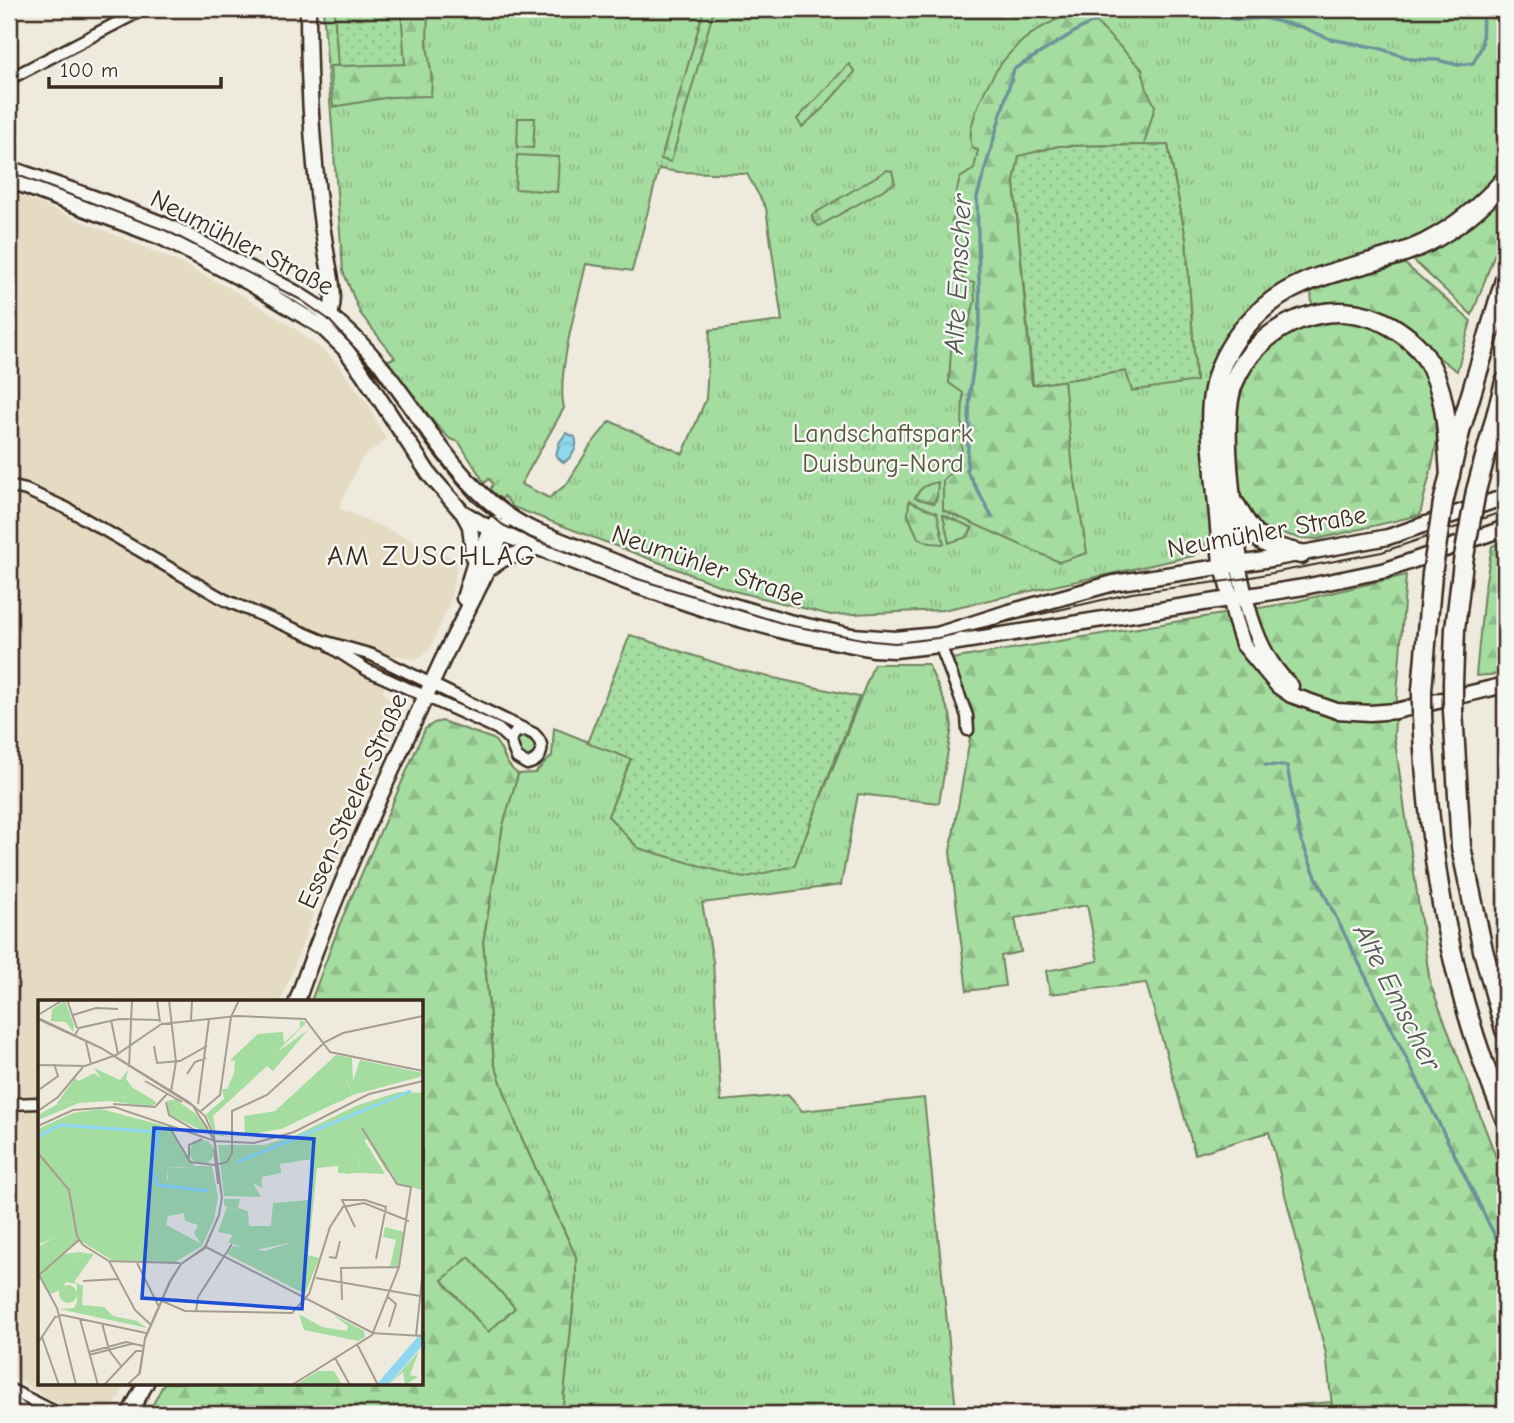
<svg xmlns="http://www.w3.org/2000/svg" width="1514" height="1423" font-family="'Comic Neue',sans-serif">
	<defs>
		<pattern id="grass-tufts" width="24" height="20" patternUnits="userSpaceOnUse" patternTransform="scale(1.75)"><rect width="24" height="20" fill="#a5dca0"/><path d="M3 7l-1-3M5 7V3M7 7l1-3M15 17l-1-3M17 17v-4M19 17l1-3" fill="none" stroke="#8fbd89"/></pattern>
		<pattern id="forest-firs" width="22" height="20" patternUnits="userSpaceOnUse" patternTransform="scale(1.75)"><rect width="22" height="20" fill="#a5dca0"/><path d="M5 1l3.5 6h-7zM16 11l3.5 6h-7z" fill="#8fbd89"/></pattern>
		<pattern id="garden-dots" width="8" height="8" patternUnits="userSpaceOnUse" patternTransform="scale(1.75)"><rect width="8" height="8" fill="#a5dca0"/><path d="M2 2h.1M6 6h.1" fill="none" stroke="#8fbd89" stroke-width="1.8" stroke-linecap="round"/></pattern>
		<pattern id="water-waves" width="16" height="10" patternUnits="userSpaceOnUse" patternTransform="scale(1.75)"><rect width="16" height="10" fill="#8ed7ef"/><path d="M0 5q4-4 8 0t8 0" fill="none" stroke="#7bb9cc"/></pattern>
	</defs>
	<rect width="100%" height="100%" fill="#eeeadd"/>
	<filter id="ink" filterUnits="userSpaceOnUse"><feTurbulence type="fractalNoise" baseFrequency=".0143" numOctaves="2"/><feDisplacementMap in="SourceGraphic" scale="14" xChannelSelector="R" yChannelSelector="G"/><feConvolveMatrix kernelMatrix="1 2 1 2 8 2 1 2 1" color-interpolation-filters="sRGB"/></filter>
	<g filter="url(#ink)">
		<!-- built -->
		<path fill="#e5dbc3" d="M19,195L170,258L235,291L290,325L333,358L370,407L386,440L361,459L339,508L458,560L450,603L430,649L418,658L412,659L397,655L383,691L395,707L394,727L316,908L281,1001H40V1383H127L112,1409L105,1414L74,1413L9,1375V199Z"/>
		<!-- grass -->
		<path fill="url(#grass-tufts)" stroke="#70835f" stroke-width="2" fill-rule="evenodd" d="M323,9H334L338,65L402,40L401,9H1505V168L1467,207L1419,236L1383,251L1280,286L1251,307L1230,335L1207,387L1202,423L1213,539H1209L1201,551L1193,556L943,610L831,615L734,591L513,507L504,496L501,500L490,490L493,484L489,479L485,483L482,479L459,442L450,439L437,426L387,360L395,358L360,313L343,271ZM1168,145L1186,239L1196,381L1126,371L1033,385ZM659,169L679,172L747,174L766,208L782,321L710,330L706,399L683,454L610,421L590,446L567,484L549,498L521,484L564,408C556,374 578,301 586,264L632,271Z
			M874,664H928L950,714L952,727L939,803L858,794L841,885L702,903L713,961L721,1101L788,1095L802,1111L924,1098L956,1410L961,1414H562L576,1278V1257L519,1132L494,1063L483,942L503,825L518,774L535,773L552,756L554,728L631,759L608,816L794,866Z
			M523,737C531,741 536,743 535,753L527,757L521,755L516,743L518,738Z
			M1332,1402L1333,1414H1177Z"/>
		<!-- forest -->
		<path fill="url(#forest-firs)" stroke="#70835f" stroke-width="2" d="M401,9H428L427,44L432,79L431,96L390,97L333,107L330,66L404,64Z
			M704,9H714L671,162L661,159Z
			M1081,11L1088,14L1142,69L1147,90L1155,106L1144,145L1059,146L1020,156L1014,182L1032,384L1064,380L1073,469L1087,553L1059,562L943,510V480L961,463L963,393L949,383L952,334L966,332L975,301L974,283L963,280L952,221L956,211L954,202L960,178L974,169L978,150L972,148C968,132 973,120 978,106C998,56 1029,26 1081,11Z
			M849,64L855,72L823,108L802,127L797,119Z
			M887,170L892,171L895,183L819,226L813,221L812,215Z
			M1505,193V226L1472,315L1413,260C1448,243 1477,220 1505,193Z
			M1405,264L1471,321L1457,371C1400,332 1392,296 1312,306L1311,290L1333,281Z
			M1336,320C1348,321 1361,321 1373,326C1411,343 1439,382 1438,425C1437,455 1426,486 1420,515L1318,539L1299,538L1267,529L1258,533C1252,522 1245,511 1241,499C1224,436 1231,356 1299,327C1310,323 1323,322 1336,320Z
			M938,482L937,496L934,503L915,498C920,487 927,484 938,482Z
			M909,501L937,513L944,544L930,543L918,538L908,515Z
			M943,515L973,528L967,537L949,543Z
			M1505,541L1501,674L1476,676L1484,592L1492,546Z
			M1406,575L1394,735L1430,983L1505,1181V1414H1333L1326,1354L1269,1132L1195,1154L1146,983L1050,994L1046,971L1098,961L1087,905L1015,918L1021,952L1001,956L1005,986L967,991L950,852L973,721L951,659L1289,603Z
			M442,721L493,739C505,749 502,763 518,774L503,825L483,942L494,1063L519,1132L576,1257V1278L562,1414H148L164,1383H422V1001H311L341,921L425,729L434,723Z"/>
		<!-- garden -->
		<path fill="url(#garden-dots)" stroke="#70835f" stroke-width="2" d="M334,9H401L405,64L338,66Z
			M1168,145L1186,239L1196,381L1132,391L1126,371L1033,385L1014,182L1019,156L1059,146Z
			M630,635L738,670L859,697L794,866L743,878L638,848L608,816L631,759L587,743Z"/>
		<!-- pitch -->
		<path fill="#a5dca0" stroke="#70835f" stroke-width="2" d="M518,118H535L533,148L517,147Z
			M517,155L559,157L557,192L515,189Z
			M469,1257L515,1308L488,1332L442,1280Z"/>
		<!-- water -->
		<path fill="url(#water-waves)" stroke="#6d929b" stroke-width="2" d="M566,433L575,437C579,448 572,456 564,463L556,456L559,443Z"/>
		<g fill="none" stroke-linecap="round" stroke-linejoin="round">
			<!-- stream -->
			<path stroke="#6d929b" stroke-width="3.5" d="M1202,9L1237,20L1263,18L1302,27L1330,39L1379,48L1411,59L1437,60L1458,65L1473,63L1482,46L1483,9
				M992,517L967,471L970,391L980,318L977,197L1014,69L1081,28L1121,9
				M1265,765L1287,766L1300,837L1316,877L1505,1256"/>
			<!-- street casing -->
			<g stroke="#3b2a1e" stroke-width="15">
				<path id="street" d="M9,79L144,9
					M9,486L26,490L66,508L225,600L323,641L372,655L534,734C546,745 543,760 527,764L517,758L510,740L516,732L525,730
					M938,639L967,716L968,730
					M331,647L367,670L498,729L510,740
					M9,1104L40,1103
					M9,1389L59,1414
					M9,1398L28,1414"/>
			</g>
			<!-- secondary casing -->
			<g stroke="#3b2a1e" stroke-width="19">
				<path id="secondary" d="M308,9C308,89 313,172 326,251C329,272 339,302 327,320
					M9,168C62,187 117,205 169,227C193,238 216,252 240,264C280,284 319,303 352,335C416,395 449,489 531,529L713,600L789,622L852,636L895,639L937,635L1006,613L1114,583L1271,559L1388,537L1505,497
					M9,180L163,238L248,282L322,327L345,349L362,372L429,474L462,512L492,530L637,586L710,611L787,632L873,649L895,650L939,645L1304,587L1386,570L1505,528
					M463,513L470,526L474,561
					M1238,563C1246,606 1257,655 1291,686
					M1223,565L1235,619L1243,644L1278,686L1291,695L1337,711L1370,713L1396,711L1505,685
					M487,570L503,559L536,548
					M464,598L474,565L495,523
					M297,1001C337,885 390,774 441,663C461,620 491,571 503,527
					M129,1414L146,1383"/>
			</g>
			<!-- highway casing -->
			<g stroke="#3b2a1e" stroke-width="23">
				<path id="highway" d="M1476,491L1505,382
					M1443,503L1461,428L1505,280
					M1236,506C1254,540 1264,546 1301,554
					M1238,563C1234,519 1218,423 1233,384C1257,323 1333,292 1391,326C1404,334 1418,344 1426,358C1448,393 1447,436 1450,476
					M1223,565C1221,535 1218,505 1215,474C1213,446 1208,418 1214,389C1223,343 1261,301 1304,283C1343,266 1387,262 1426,243C1457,227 1482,206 1505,180
					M1453,683L1455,629L1463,562
					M1422,690L1432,574
					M1453,710L1461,847L1483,950L1505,1030
					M1422,716C1429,857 1449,987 1505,1118"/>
			</g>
			<!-- street -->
			<use href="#street" stroke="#f6f6f2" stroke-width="10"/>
			<!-- secondary -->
			<use href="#secondary" stroke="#f6f6f2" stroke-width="14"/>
			<!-- highway -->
			<use href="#highway" stroke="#f6f6f2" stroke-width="18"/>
			<!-- tram -->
			<path stroke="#3b2a1e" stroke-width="2" d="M9,172L167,231L301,300L328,319L376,371L427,445L457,483L473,501L503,525L537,541L638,579L788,625L873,641L895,643L938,638L1132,593L1241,579L1382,552L1505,511"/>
			<!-- highway-bridge casing -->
			<g stroke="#3b2a1e" stroke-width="23" stroke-linecap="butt">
				<path id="highway-bridge" d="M1463,562L1476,491
					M1432,574L1443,503
					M1453,710V683
					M1422,716V690"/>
			</g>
			<!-- highway-bridge -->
			<use href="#highway-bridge" stroke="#f6f6f2" stroke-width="18"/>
		</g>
	</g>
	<g text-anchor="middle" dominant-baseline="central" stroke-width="5" stroke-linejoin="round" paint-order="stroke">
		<!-- street labels -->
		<g font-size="26" fill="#3b2a1e" stroke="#f6f6f2">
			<text transform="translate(242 243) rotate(27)">Neumühler Straße</text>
			<text transform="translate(1267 532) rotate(-10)">Neumühler Straße</text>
			<text transform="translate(708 566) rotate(19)">Neumühler Straße</text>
			<text transform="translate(353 801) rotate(-66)">Essen-Steeler-Straße</text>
		</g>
		<!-- park labels -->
		<g font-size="26" fill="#56563e" stroke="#f6f6f2">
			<text x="883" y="434">Landschaftspark<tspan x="883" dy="30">Duisburg-Nord</tspan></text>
		</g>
		<!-- water labels -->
		<g font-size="28" font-style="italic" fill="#505552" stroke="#f6f6f2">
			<text transform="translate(958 274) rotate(-87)">Alte Emscher</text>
			<text transform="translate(1397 997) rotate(63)">Alte Emscher</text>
		</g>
		<!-- neighbourhood labels -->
		<g font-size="28" letter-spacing="2" fill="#3b2a1e" stroke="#f6f6f2">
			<text x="432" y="556">AM ZUSCHLAG</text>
		</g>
	</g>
	<!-- overview -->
	<g transform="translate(38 1000)">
		<rect width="385" height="385" fill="#eeeadd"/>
		<path d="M27,1L36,25L35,32L28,22L13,21L14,9ZM298,55L314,58L315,81L308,80L315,95L243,129L207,135L206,116L237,111ZM56,68L82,80L90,70L88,79L94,87L120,105L90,98L66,83ZM361,92L385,93L384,190L359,183L352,170L359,166L335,126L326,131L320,105ZM63,109L131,127L157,166H174L180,197L176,220L164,246L137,262L74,260L41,240L2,273L0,247L17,237L0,245V129L35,113ZM140,167H156L155,174L129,180L130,168ZM146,213L147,221L160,225L156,233L162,243L128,225L130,216ZM321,155L322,173H300V166L279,168L271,247L250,243L214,251L190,242L208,216L186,205V199H202L200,208L210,211L211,226H233L235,203L272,200V159ZM347,227L366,232L360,266H352L358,240L345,237Z" fill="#a5dca0" fill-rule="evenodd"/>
		<path d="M262,20L268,23L239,52L270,30L235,71L229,66L175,116L178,133L192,137L177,135L168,114L186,99L184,89H189L196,73L197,61L192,60L220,34L245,32L246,43L262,28ZM322,60L385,73V76L315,95L308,79L315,81ZM78,88L103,100L105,95L98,89L118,102L114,107L72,101L41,103L0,120V115L18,105L56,98H89L75,89ZM137,99L158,114L171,134L132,115L129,101ZM320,105L327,120L324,127L278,133L282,142L319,128L347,174L322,173L321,155L267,160L242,164L243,173L224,177V188L215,183L223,197L186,196L180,145H226L256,136ZM152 152a12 12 0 1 1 24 0a12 12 0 1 1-24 0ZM125,169L129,171V180L155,185L175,180L172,199L164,194L126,190L114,180L109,186L113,196L103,194L93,218L72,216L83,205L87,215L92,213L87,198L65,214L111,173L107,181ZM63,216L61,222L64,228V223L67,220L66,227L59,251L48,243L46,232ZM252,243L271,247L270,255L281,258L267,294L189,254L195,246L227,251ZM41,252L56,254L36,282L45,286L44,305L66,307L75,316L99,321L109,328L21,309L36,308L39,302V284L28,282L26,269L40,263ZM261,314L284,327L309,331L310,326L294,314L326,331L327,337L320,341L266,330ZM381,351L372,375L380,377L367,385L365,372L351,385Z" fill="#a5dca0"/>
		<path d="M280,371H296L304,385L259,384Z" fill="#a5dca0"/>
		<path d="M56,73L89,99L56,98L18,105L37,78L41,81ZM318,115L326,130L335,125L360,166L349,172L329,139L288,156L284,147L320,131L282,142L278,133ZM156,167L155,185H130V168ZM189,207L208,216L201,236L180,232ZM91,236L99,237L98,259L72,258L63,252L64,243ZM41,252L40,263L27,270L28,282L23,290L12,294L2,275L26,254Z" fill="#a5dca0"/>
		<path d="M290 92a10 10 0 1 1 20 0a10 10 0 1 1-20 0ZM277,91L288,95L289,106L264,117L257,110L258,102ZM236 117a10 10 0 1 1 20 0a10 10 0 1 1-20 0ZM302 165a9 9 0 1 1 18 0a9 9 0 1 1-18 0ZM21 294a9 9 0 1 1 18 0a9 9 0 1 1-18 0Z" fill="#a5dca0"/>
		<path d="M385,308V345L350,385H338L383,333Z" fill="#8ed7ef"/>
		<path fill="none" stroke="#8ed7ef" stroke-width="3.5" d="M0,137L22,125L121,132L113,169L120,185L170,191M200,162L373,91"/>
		<path fill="none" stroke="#a69d91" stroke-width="2" d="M29,0L39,28M119,0L122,22M131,0L138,62L133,91M0,15L25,0M35,15L58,8L80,9M0,18L63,48L155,106L176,140L184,198L181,215L167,247L143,264L132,281L107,338L102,373L89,385M0,19L63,48L151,102L167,116L176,136L184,198L181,215L167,248L143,264L132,282L107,339L101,375M73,20L80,54M153,21L154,0M124,24L199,16L267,19L292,52L385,71M37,35L41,28L81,19L122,20M48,42L53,64M116,46L119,63L142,61L169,46M0,65L47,66L78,55L125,23M91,67L94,0M149,74L157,62L168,58M107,81L144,102M2,89L20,76L16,64M128,102L131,115L160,132M75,104L117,107L129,94M160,104L171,19M0,111L20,97L45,67M158,111L170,129M163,111L182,95L193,17L201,0M0,126L35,110L76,107L177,141L216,143L256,132L331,94L385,81M131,126L152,162L177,165M176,149L180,184M0,153L31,190L39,236L45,245L71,261L142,263M151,158V145L164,139M178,165L189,162L194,153V111L229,95L287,42L305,33L385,16M317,227L304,200H327L348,207L338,259M166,246L335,333M291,257L298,258L302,241M71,261L97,310L113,325M99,263L121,307M0,273L19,308L38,385M1,275L41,240M278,278L382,296M45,281L80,279M350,297L358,304L351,327M304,300L303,268L361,267M124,301L147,311L254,313L271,294L292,227L305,207L326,203L371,221M158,312L160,297L194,244M42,319L60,385M64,323L71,350L83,366M333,333L385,336M378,336L385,269M4,337L21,385M0,343L17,317L24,315L108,333M319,344L340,385M51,352L88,342L105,346M51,355L93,344M297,358L312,385M66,385L98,351H104M254,385L334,335L361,267L373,187L359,184L324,128"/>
		<path fill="#1d4ed8" fill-opacity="0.15" stroke="#1d4ed8" stroke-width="3.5" d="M116,128L276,139L264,309L104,298Z"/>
		<rect width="385" height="385" fill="none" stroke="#3b2a1e" stroke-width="3.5"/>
	</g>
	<!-- margin -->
	<rect width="1514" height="1423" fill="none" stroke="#f6f6f2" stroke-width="35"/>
	<rect x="18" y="18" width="1479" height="1388" fill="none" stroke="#3b2a1e" stroke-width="2.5" filter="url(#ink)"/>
	<!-- scale -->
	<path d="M49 77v10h172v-10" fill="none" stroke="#3b2a1e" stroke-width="3.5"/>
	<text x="60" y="77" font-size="21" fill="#3b2a1e" stroke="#f6f6f2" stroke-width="5" paint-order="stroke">100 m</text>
</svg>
